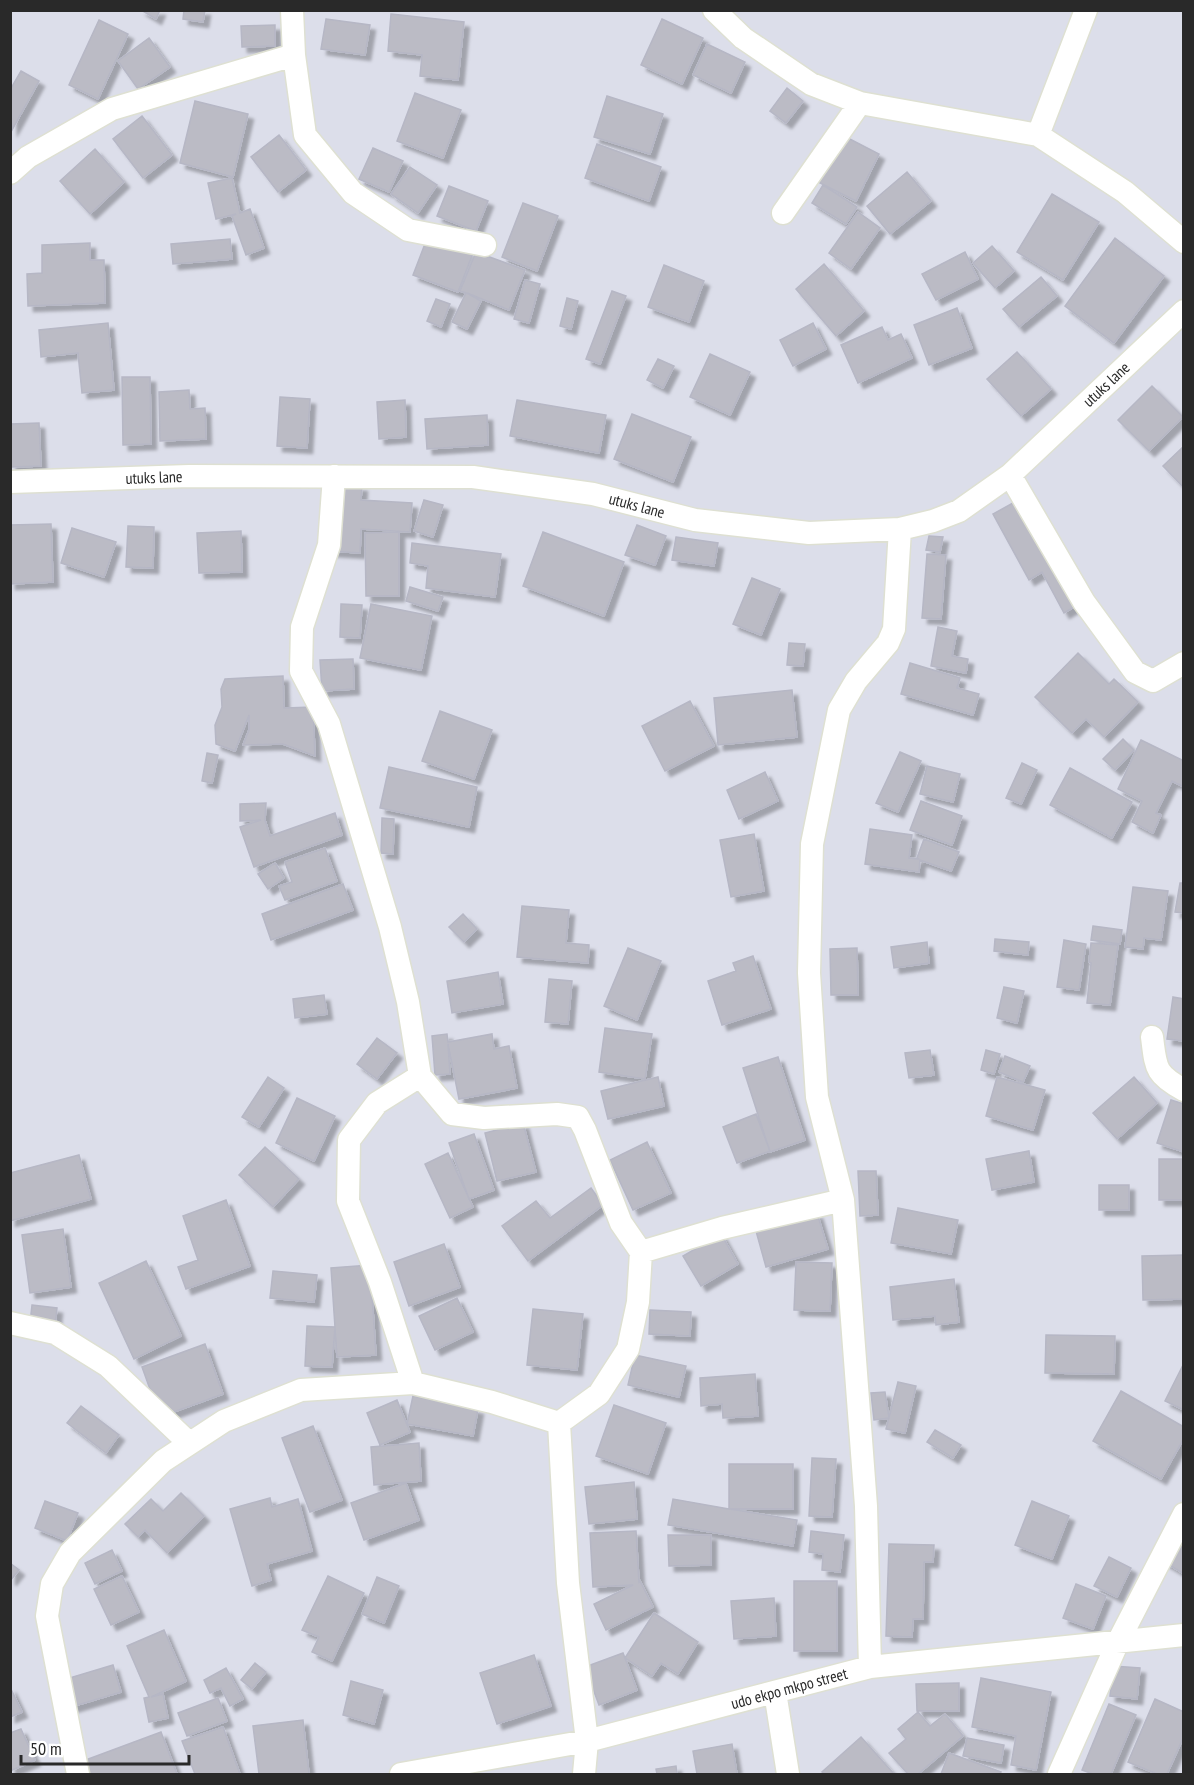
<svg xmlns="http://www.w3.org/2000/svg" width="1194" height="1785" font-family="'PT Sans Narrow',sans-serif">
	<defs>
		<filter id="shadow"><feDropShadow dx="5.5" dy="5.5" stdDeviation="1.5" flood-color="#0004"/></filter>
	</defs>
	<rect width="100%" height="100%" fill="#dcdeea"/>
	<!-- building -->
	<path fill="#bbbbc5" stroke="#b6b7c5" stroke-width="1.5" filter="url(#shadow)" d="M141,10H160L156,19Z
		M184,10H205L203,22L183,19Z
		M391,14L464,22L458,80L420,76L422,55L388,51Z
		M326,19L370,25L365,55L321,49Z
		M662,19L703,38L682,84L641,65Z
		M99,20L128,34L98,99L69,85Z
		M275,25V46L242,47L241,26Z
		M149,38L170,67L138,89L118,61Z
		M707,44L745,62L731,93L693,75Z
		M21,71L39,81L12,130L10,90Z
		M787,88L803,101L786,123L770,111Z
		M415,93L461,110L443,158L397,141Z
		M607,96L663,114L650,154L594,137Z
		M195,101L248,114L233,177L180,163Z
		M142,116L172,155L143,178L113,139Z
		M279,135L306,170L278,192L251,157Z
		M842,135L879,154L856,201L818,182Z
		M597,144L661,167L649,201L585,178Z
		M373,148L403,161L389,192L359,179Z
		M95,149L124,182L90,214L60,181Z
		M410,167L437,185L418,213L391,194Z
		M907,172L931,201L890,234L867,206Z
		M232,178L240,213L250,209L264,248L246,255L232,216L236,214L216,219L208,183Z
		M823,185L857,207L846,224L812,203Z
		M449,186L488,201L476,231L437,216Z
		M1052,194L1099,222L1063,280L1017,252Z
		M523,203L558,216L537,271L502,257Z
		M858,212L880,228L851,269L829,253Z
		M428,236L473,253L458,292L413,275Z
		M1115,238L1164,276L1114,343L1065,306Z
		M230,239L232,259L173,264L171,244Z
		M90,243V260H104L105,303L28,306L27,274L42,273V245Z
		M992,246L1014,271L995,288L973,263Z
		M476,252L525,270L509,310L467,293L481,301L467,329L452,322L466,293L460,291Z
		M965,252L978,279L936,300L922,274Z
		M824,264L864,311L836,336L796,289Z
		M664,265L704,281L689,322L648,307Z
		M1041,277L1057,296L1019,327L1003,309Z
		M525,280L540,284L529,323L514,319Z
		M612,291L626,296L600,364L586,359Z
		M567,298L578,301L571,329L560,326Z
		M436,299L450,304L441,327L427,321Z
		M957,308L972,348L929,365L914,325Z
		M108,323L114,390L82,393L78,353L41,357L39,330Z
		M813,323L826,349L793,366L780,340Z
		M882,327L888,340L901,334L912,358L858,383L841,345Z
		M1017,352L1051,389L1021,416L987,379Z
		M710,354L750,372L730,415L690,397Z
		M658,359L674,366L663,388L647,380Z
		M122,377H150L151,444L123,445Z
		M1152,386L1183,417L1149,451L1118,420Z
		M189,390L190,409L205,408L206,439L160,441L159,392Z
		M280,397L310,399L307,448L277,446Z
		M405,400L406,437L379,439L377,402Z
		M517,400L606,415L599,453L510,436Z
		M632,414L691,437L673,482L614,459Z
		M487,415L488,445L427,449L425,419Z
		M39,423L41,466L11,467L10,424Z
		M1184,446V488L1163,466Z
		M335,485L362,486L361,500L412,503L410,532L361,529L360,553L330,551Z
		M1022,498L1079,604L1064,613L1042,572L1029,580L993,514Z
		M424,500L443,505L433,537L414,531Z
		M51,524L53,582L10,584V525Z
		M637,525L666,536L655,565L625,555Z
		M128,526L154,527L153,568L126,567Z
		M72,528L116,542L104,577L61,563Z
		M241,531L242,572L199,573L197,533Z
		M399,532V596H366L365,533Z
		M543,532L624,562L604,616L523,586Z
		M929,536L943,537L940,552L926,550Z
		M676,537L718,543L714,566L672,560Z
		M412,543L501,554L495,597L426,588L428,566L410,563Z
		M927,554L946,555L941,619L922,618Z
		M752,578L780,589L761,635L733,624Z
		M410,587L443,597L438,611L406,601Z
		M341,604L362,605L360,638L340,637Z
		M371,604L432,616L421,670L360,658Z
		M938,627L957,631L952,656L968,659L966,673L931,666Z
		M789,643L805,644L803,666L787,665Z
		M1078,653L1109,684L1114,679L1138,702L1104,737L1086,719L1072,733L1035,697Z
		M353,659L354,689L322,691L320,660Z
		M910,663L960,678L957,688L979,694L973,715L901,694Z
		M283,676L284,708L313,707L315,756L283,744L243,745L249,730V715L235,751L216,744L215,725L222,707L221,689L225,679Z
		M792,690L797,737L718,745L714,698Z
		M690,701L714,746L665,771L642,726Z
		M440,711L492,730L474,779L422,761Z
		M1123,739L1134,750L1115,770L1103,759Z
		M1141,740L1184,761V787L1172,781L1156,813L1161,815L1153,833L1132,822L1142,801L1118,789Z
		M900,752L921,761L898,812L876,803Z
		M207,753L218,755L212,783L202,781Z
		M1022,763L1037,770L1021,804L1006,798Z
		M927,766L960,774L953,802L920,794Z
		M389,767L477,787L469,827L380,808Z
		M1070,768L1132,802L1112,838L1050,805Z
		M765,772L778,801L739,819L727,790Z
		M921,801L962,816L952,845L910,830Z
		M266,803L265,820L270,836L335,813L342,835L254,867L240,827L261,820L240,821V804Z
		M382,818L394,819L393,854L381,853Z
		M870,829L912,835L909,858L919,859L917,858L924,839L959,852L951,871L920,860L919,872L865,864Z
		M754,834L764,891L731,897L720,840Z
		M325,848L337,881L285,900L279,886L292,882L285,862Z
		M275,863L284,878L268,889L258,874Z
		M1180,883H1184V913L1175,912Z
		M343,884L353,910L271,940L262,914Z
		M1133,887L1168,891L1161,940L1144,938L1143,949L1125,947Z
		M522,906L569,910L566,943L589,945L588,963L517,957Z
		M463,914L477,929L464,942L449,927Z
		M1093,926L1122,930L1120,944L1091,940Z
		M995,939L1029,942L1028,955L994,951Z
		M1064,940L1086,944L1079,990L1057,987Z
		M927,942L929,963L894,968L891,947Z
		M1091,943L1118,945L1110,1005L1087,1003L1091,963L1089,962Z
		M628,948L661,961L637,1020L604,1006Z
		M857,948L858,995H831L830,949Z
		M753,956L771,1009L722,1025L708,981L736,971L733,963Z
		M498,972L503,1004L452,1013L447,981Z
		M549,979L572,981L568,1024L545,1022Z
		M1004,987L1024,991L1017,1023L997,1018Z
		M324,995L327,1014L295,1018L293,999Z
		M1173,997L1184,999V1041L1167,1039Z
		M605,1028L652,1034L645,1079L599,1072Z
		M447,1034L448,1042L492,1034L494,1049L509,1046L517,1088L459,1099L448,1044L450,1074L435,1075L432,1036Z
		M377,1038L397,1053L377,1079L357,1064Z
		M930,1050L934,1075L909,1078L905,1053Z
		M986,1050L1000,1054L994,1074L981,1070Z
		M1005,1056L1030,1066L1023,1082L999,1072Z
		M778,1057L805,1140L770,1152L743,1068Z
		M268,1077L284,1088L259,1127L242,1117Z
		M658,1077L664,1106L608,1119L601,1091Z
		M997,1077L1045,1090L1033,1130L986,1116Z
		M1134,1077L1157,1103L1117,1139L1093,1113Z
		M297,1098L335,1116L314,1161L276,1143Z
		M1171,1100L1184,1104V1152L1157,1143Z
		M756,1114L770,1151L737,1163L723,1127Z
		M523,1123L536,1172L497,1181L485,1133Z
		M474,1134L494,1190L469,1199L449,1143Z
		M647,1142L671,1193L633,1210L610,1160Z
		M265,1147L299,1179L273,1207L239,1175Z
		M1029,1151L1034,1182L992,1190L986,1159Z
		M448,1153L473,1207L450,1218L425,1164Z
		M79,1155L91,1199L10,1221V1173Z
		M1159,1159H1184V1200H1159Z
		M858,1171H876L878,1215L860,1216Z
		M1099,1185H1129V1210H1099Z
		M591,1188L603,1205L528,1261L502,1226L536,1201L550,1218Z
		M226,1200L250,1266L186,1289L178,1267L198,1260L183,1216Z
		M898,1208L958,1220L951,1254L891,1243Z
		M817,1213L828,1249L766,1267L756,1231Z
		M63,1229L71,1287L30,1293L22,1235Z
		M721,1234L738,1264L701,1286L683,1256Z
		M444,1244L460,1287L409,1306L394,1262Z
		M1184,1255V1299L1143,1300L1142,1256Z
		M146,1261L181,1336L134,1359L99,1283Z
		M796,1262L832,1263L830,1311L794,1310Z
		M370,1265L376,1355L337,1357L331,1268Z
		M273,1271L317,1275L314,1302L270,1298Z
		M954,1279L959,1322L936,1325L935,1316L893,1320L890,1287Z
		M457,1298L473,1332L435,1350L419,1316Z
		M32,1305L57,1308L54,1335L29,1332Z
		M533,1309L583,1314L577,1370L527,1365Z
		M650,1310L691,1312L690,1336L649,1334Z
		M307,1326L335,1327L332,1367L305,1366Z
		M1046,1335L1115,1336L1114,1374L1045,1373Z
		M205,1344L223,1394L160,1417L142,1367Z
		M635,1355L686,1366L679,1397L628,1385Z
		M1183,1365H1184V1410L1165,1401Z
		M755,1374L758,1416L723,1418L722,1404L701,1406L700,1378Z
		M898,1382L916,1386L905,1433L886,1429Z
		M1121,1391L1184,1427V1438L1161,1479L1093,1441Z
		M885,1392L889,1418L874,1420L871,1393Z
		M413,1396L478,1409L473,1436L407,1424Z
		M397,1400L410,1432L380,1445L367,1413Z
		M614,1405L666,1423L648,1474L596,1456Z
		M81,1406L119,1435L106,1453L67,1423Z
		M313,1426L342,1500L310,1512L282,1438Z
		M935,1430L961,1445L953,1458L927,1442Z
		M419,1443L421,1481L374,1485L371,1447Z
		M812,1458L836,1459L832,1517L809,1516Z
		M729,1464H793V1509H730L797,1520L793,1546L668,1525L673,1499L729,1509Z
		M634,1482L637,1519L589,1524L585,1487Z
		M406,1483L419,1520L364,1540L351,1503Z
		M181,1493L204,1516L167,1553L145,1530L138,1537L125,1524L151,1499L163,1511Z
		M270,1498L272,1507L298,1499L312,1551L267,1564L271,1580L252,1586L230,1509Z
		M45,1501L78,1513L67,1541L35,1528Z
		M1032,1501L1069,1516L1052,1559L1015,1545Z
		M1184,1522V1574L1161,1560Z
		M636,1531L639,1582L640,1581L653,1607L606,1630L594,1604L633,1585L593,1587L590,1533Z
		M811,1531L844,1535L840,1572L822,1570L823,1554L809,1552Z
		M668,1535H711V1565L669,1566Z
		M889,1544L934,1545L933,1562H924L923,1619H913L912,1637L886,1636Z
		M112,1550L122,1571L95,1584L85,1563Z
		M1109,1557L1131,1568L1117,1597L1094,1586Z
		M10,1563L19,1570L11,1580L10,1579Z
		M122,1576L139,1612L111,1625L94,1589Z
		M328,1576L364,1593L332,1661L312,1652L319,1637L302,1630Z
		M377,1577L399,1586L384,1623L362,1614Z
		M794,1581H837V1651H794Z
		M1076,1584L1106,1596L1093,1629L1063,1618Z
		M774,1598L776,1636L734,1639L731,1601Z
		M654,1613L698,1642L678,1674L661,1663L652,1676L625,1658L637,1690L599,1705L585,1667L623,1653L625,1658Z
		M164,1630L186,1681L151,1697L163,1694L168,1718L149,1722L144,1698L149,1697L127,1646Z
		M534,1655L551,1706L497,1724L480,1673Z
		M255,1663L266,1672L252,1689L241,1680Z
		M113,1665L121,1692L71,1707L63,1680Z
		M1113,1666L1140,1668L1137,1699L1110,1696Z
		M226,1668L243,1699L230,1706L221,1688L210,1693L204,1680Z
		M981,1678L1051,1692L1036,1770L1011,1765L1016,1736L972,1727Z
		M351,1681L383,1690L374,1724L343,1715Z
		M959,1683V1711H917L916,1684Z
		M10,1687L22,1712L10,1717Z
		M218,1698L227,1721L187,1736L178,1713Z
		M1155,1699L1184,1712V1736L1167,1774H1157L1128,1762Z
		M1109,1704L1136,1715L1111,1774H1093L1082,1770Z
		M918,1712L930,1726L945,1714L963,1736L918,1774H908L889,1753L906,1739L898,1729Z
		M303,1720L309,1774H259L253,1726Z
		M223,1727L240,1774H195L182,1741Z
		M21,1729L35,1760L10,1771V1733Z
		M161,1732L177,1774H88L83,1761Z
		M861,1737L894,1774H825L822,1772Z
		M967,1738L1004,1745L1001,1763L963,1756Z
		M732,1744L737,1774H697L693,1751Z
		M949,1753L1001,1772L1000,1774H941Z
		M676,1766L677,1774H657L656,1769Z"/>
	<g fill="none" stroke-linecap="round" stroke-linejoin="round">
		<!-- minor casing -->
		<g stroke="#dee0d2" stroke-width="25">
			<path id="minor" d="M292,10L294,55L305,135L353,193L408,230L485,245
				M714,10L743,38L811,84L860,103L1038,135L1125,192L1184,242
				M1038,135L1086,10
				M10,173L28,157L112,109L294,55
				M783,213L860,103
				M1010,475L1084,602L1135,672L1153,681L1184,663
				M334,476L329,545L302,627L301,671L329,724L390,927L408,1002L420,1076L452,1114L484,1118L557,1114L578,1117L585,1130L621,1223L641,1252
				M10,482L189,476L473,477L593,494L695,520L809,533L900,529L933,521L959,511L1010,475L1184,311
				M1152,1037C1156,1067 1154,1074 1184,1090
				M10,1323L55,1333L108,1366L189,1443
				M413,1383L380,1282L348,1201L349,1140L377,1103L420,1076
				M559,1423L599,1394L628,1349L638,1302L641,1252L722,1228L843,1200
				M559,1423L568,1583L587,1741L584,1774
				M870,1667L866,1506L843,1200L817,1097L809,973L812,844L839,710L856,681L888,643L894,629L900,529
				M775,1692L788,1774
				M78,1774L47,1616L52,1584L70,1553L163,1461L224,1421L301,1390L413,1383L492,1402L559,1423
				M401,1774L587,1741L870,1667L1184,1635
				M1059,1774L1118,1642L1184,1514"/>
		</g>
		<!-- minor -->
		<use href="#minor" stroke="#fff" stroke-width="22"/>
	</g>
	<g text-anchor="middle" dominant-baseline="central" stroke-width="4.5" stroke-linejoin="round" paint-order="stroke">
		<!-- street labels -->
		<g font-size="16" fill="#292929" stroke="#fff">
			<text transform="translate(1106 384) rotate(-43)">utuks lane</text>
			<text transform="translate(154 477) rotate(-2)">utuks lane</text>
			<text transform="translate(637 505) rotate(15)">utuks lane</text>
			<text transform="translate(789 1688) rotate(-15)">udo ekpo mkpo street</text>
		</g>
	</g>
	<!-- border -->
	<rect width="1194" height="1785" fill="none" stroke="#292929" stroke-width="24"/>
	<!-- scale -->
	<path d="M21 1755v9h168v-9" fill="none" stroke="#292929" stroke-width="3"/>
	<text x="30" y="1755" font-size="18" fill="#292929" stroke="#ffffff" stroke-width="4.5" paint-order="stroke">50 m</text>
</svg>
